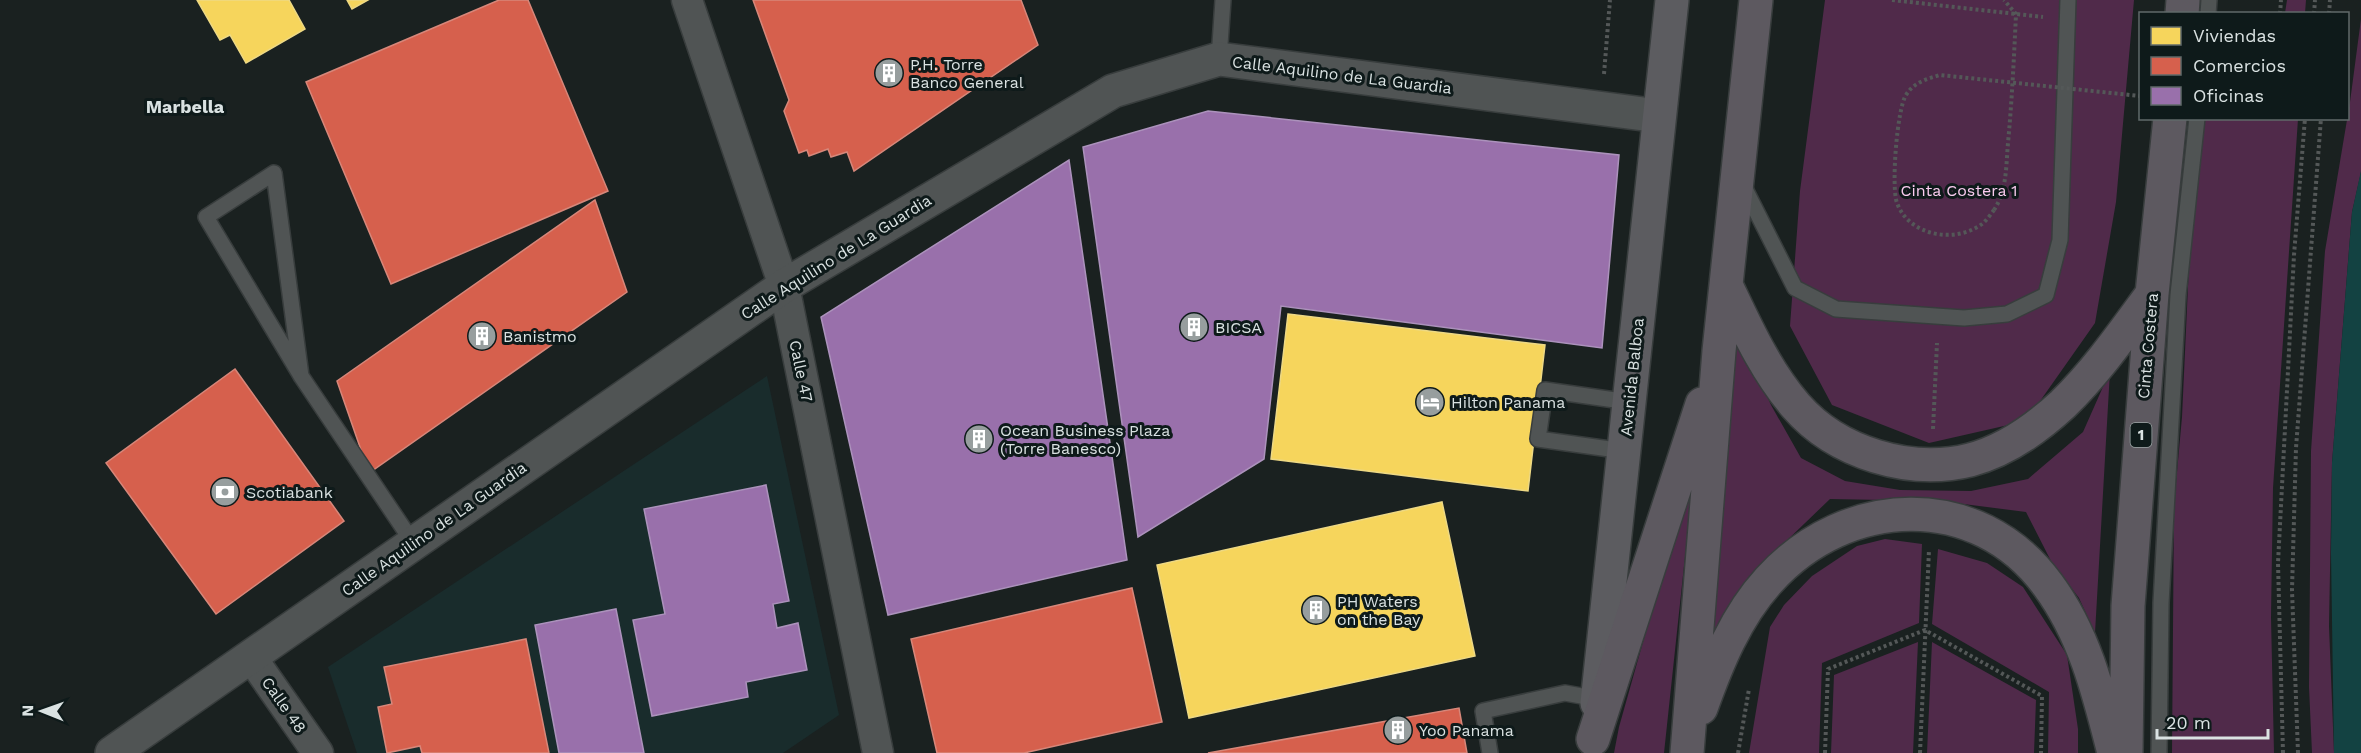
<svg xmlns="http://www.w3.org/2000/svg" width="2361" height="753" font-family="'Work Sans',sans-serif">
	<rect width="100%" height="100%" fill="#1a2120"/>
	<!-- built -->
	<path fill="#192c2c" d="M767,376L839,715L783,753H357L328,667Z"/>
	<!-- green -->
	<path fill="#502a4a" d="M1825,0H2134L2116,202L2095,323L2026,421L1929,443L1832,405L1790,326L1800,191Z
		M2287,0H2306L2305,13H2285Z
		M2361,19V172L2352,212L2332,463L2329,626L2334,753H2312L2309,687L2311,451L2325,251L2350,102Z
		M2198,119H2298L2273,488L2271,617L2274,753H2172L2174,505L2182,417L2191,221Z
		M1733,321L1771,405L1801,458L1845,481L1900,490L1971,491L2028,479L2083,432L2110,371L2095,633L2079,598L2051,561L2026,512L1940,501L1830,499L1778,549L1753,580L1712,648Z
		M1696,454L1664,753H1614L1619,727Z
		M1885,539L1922,544L1919,623L1822,663L1819,753H1749L1770,627L1784,605L1812,576L1857,546Z
		M1938,549L1987,563L2023,587L2067,655L2078,729V753H2048L2049,692L1932,624Z
		M1918,642L1913,753H1831L1834,675Z
		M1932,642L2036,700L2034,753H1927Z"/>
	<!-- water -->
	<path fill="#134242" d="M2361,171V753H2334L2331,553L2332,463L2352,212Z"/>
	<!-- homes -->
	<path fill="#f6d55c" stroke="#eed984" stroke-width="1.5" d="M197,0H289L305,29L246,63L230,35L220,40Z
		M347,0H368L352,9Z
		M1288,314L1545,345L1528,491L1271,459Z
		M1442,502L1475,656L1189,718L1157,565Z"/>
	<!-- shops -->
	<path fill="#d6604d" stroke="#d7877a" stroke-width="1.5" d="M499,0H528L608,191L391,284L306,82Z
		M753,0H1021L1038,45L854,171L847,152L831,157L828,149L809,156L807,150L799,153L784,111L789,100Z
		M595,200L627,292L369,473L337,381Z
		M235,369L344,521L216,614L106,463Z
		M1132,588L1162,722L1024,753H937L911,639Z
		M526,639L549,753H422L420,746L387,753L378,707L392,704L384,667Z
		M1459,708L1467,753H1208Z"/>
	<!-- offices -->
	<path fill="#9970ab" stroke="#ac92bc" stroke-width="1.5" d="M1208,111L1619,155L1602,348L1281,306L1264,459L1138,537L1083,147Z
		M1069,160L1127,560L888,615L821,317Z
		M766,485L789,601L773,604L777,628L798,623L807,670L746,682L748,697L652,716L633,620L665,614L644,509Z
		M616,609L644,753H559L535,625Z"/>
	<g fill="none" stroke-linecap="round" stroke-linejoin="round">
		<!-- lane casing -->
		<g stroke="#383d3d" stroke-width="18">
			<path id="lane" d="M2208,14L2209,0
				M1219,59L1223,0
				M1742,183L1795,288L1836,309L1964,318L2007,314L2046,295L2060,240L2068,0
				M301,376L274,173L206,217L301,376L414,544
				M1624,451L1538,439L1545,390L1629,402
				M1490,753L1483,711L1565,693L1598,699
				M2159,753L2161,603L2178,295L2197,118"/>
		</g>
		<!-- street casing -->
		<g stroke="#383d3d" stroke-width="33">
			<path id="street" d="M687,0L784,286L878,753
				M251,657L318,753"/>
		</g>
		<!-- secondary casing -->
		<g stroke="#383d3d" stroke-width="36">
			<path id="secondary" d="M112,753L784,286L1113,91L1219,59L1659,116"/>
		</g>
		<!-- primary casing -->
		<g stroke="#383d3d" stroke-width="36">
			<path id="primary" d="M1597,703L1672,0"/>
		</g>
		<!-- highway casing -->
		<g stroke="#383d3d" stroke-width="36">
			<path id="highway" d="M2182,14L2183,0
				M1726,285C1746,327 1765,370 1796,406C1837,453 1910,475 1970,460C2005,451 2037,428 2063,404C2097,371 2124,332 2152,294
				M1701,708C1717,663 1736,616 1769,580C1846,495 1977,488 2048,585C2085,635 2099,694 2114,753
				M1593,739L1702,404
				M1687,753L1719,351L1756,0
				M2126,753L2128,606L2152,294L2170,118"/>
		</g>
		<!-- path -->
		<path stroke="#545858" stroke-width="4" stroke-dasharray="3 3" stroke-linecap="butt" d="M1892,0L2043,17
			M2280,14L2281,0
			M2314,14L2315,0
			M2329,14L2330,0
			M1604,74L1610,0
			M1994,210C2007,190 2006,166 2008,143C2012,100 2014,57 2016,14L2004,0
			M1933,429L1937,343
			M1738,753L1749,689
			M1825,753L1828,669L1925,630L2042,696L2041,753
			M1920,753L1929,550
			M2283,753L2278,563L2294,255L2305,118
			M2298,753L2292,590L2296,448L2321,118"/>
		<!-- lane -->
		<use href="#lane" stroke="#505454" stroke-width="15"/>
		<!-- street -->
		<use href="#street" stroke="#505454" stroke-width="30"/>
		<!-- secondary -->
		<use href="#secondary" stroke="#505454" stroke-width="33"/>
		<!-- primary -->
		<use href="#primary" stroke="#5c5c60" stroke-width="33"/>
		<!-- highway -->
		<use href="#highway" stroke="#5d5960" stroke-width="33"/>
		<!-- path-bridge -->
		<path stroke="#545858" stroke-width="4" stroke-dasharray="3 3" stroke-linecap="butt" d="M1994,210C1991,214 1987,220 1982,224C1955,244 1909,236 1897,203C1891,187 1897,109 1906,95C1914,82 1927,79 1940,75L2140,96"/>
	</g>
	<!-- icons -->
	<defs>
		<g id="building-disc" transform="scale(1.5)"><circle r="9.5" fill="#979e9e" stroke="#0e1a1a"/><path d="M-4-6H4V6H1V3H-1V6H-4ZM-2.5-4.3h1.7v1.8h-1.7ZM.8-4.3h1.7v1.8H.8ZM-2.5-1h1.7V.8h-1.7ZM.8-1h1.7V.8H.8Z" fill="#fff"/></g>
		<g id="hotel-disc" transform="scale(1.5)"><circle r="9.5" fill="#979e9e" stroke="#0e1a1a"/><path d="M-6-4.5h1.5V1H6V5H4.5V3h-9V5H-6ZM-4 0a1.8 1.8 0 1 1 3.6 0ZM.5 0V-2.5h3Q6-2.5 6 0Z" fill="#fff"/></g>
		<g id="bank-disc" transform="scale(1.5)"><circle r="9.5" fill="#979e9e" stroke="#0e1a1a"/><path d="M-6-4H6V4H-6ZM0-2.3a2.3 2.3 0 1 0 0 4.6a2.3 2.3 0 1 0 0-4.6Z" fill="#fff"/></g>
	</defs>
	<g fill-rule="evenodd">
		<use href="#building-disc" x="889" y="73"/>
		<use href="#building-disc" x="1194" y="327"/>
		<use href="#building-disc" x="482" y="336"/>
		<use href="#hotel-disc" x="1430" y="402"/>
		<use href="#building-disc" x="979" y="439"/>
		<use href="#bank-disc" x="225" y="492"/>
		<use href="#building-disc" x="1316" y="610"/>
		<use href="#building-disc" x="1398" y="730"/>
	</g>
	<g text-anchor="middle" dominant-baseline="central" stroke-width="6" stroke-linejoin="round" paint-order="stroke">
		<!-- shield labels -->
		<rect fill="#0e1a1a" stroke="#9da6a6" stroke-width="1.5" x="2130.5" y="423" width="21" height="24" rx="4.5"/>
		<g font-size="15" font-weight="bold" fill="#dae2e2">
			<text x="2141" y="435">1</text>
		</g>
		<!-- poi labels -->
		<g font-size="16" fill="#dae2e2" stroke="#0e1a1a" text-anchor="start">
			<text x="910" y="64">P.H. Torre<tspan x="910" dy="18">Banco General</tspan></text>
			<text x="1215" y="327">BICSA</text>
			<text x="503" y="336">Banistmo</text>
			<text x="1451" y="402">Hilton Panama</text>
			<text x="1000" y="430">Ocean Business Plaza<tspan x="1000" dy="18">(Torre Banesco)</tspan></text>
			<text x="246" y="492">Scotiabank</text>
			<text x="1337" y="601">PH Waters<tspan x="1337" dy="18">on the Bay</tspan></text>
			<text x="1419" y="730">Yoo Panama</text>
		</g>
		<!-- street labels -->
		<g font-size="16" fill="#dae2e2" stroke="#0e1a1a">
			<text transform="translate(1342 75) rotate(7)">Calle Aquilino de La Guardia</text>
			<text transform="translate(836 257) rotate(-32)">Calle Aquilino de La Guardia</text>
			<text transform="translate(2148 346) rotate(-85)">Cinta Costera</text>
			<text transform="translate(801 371) rotate(78)">Calle 47</text>
			<text transform="translate(1632 377) rotate(-84)">Avenida Balboa</text>
			<text transform="translate(434 529) rotate(-35)">Calle Aquilino de La Guardia</text>
			<text transform="translate(284 705) rotate(55)">Calle 48</text>
		</g>
		<!-- park labels -->
		<g font-size="16" fill="#facbef" stroke="#0e1a1a">
			<text x="1959" y="190">Cinta Costera 1</text>
		</g>
		<!-- neighbourhood labels -->
		<g font-size="18" font-weight="bold" fill="#dae2e2" stroke="#0e1a1a">
			<text x="185" y="106">Marbella</text>
		</g>
	</g>
	<!-- legend -->
	<rect x="2139" y="12" width="210" height="108" fill="#0e1a1a" stroke="#606a6a" stroke-width="1.5"/>
	<rect x="2151" y="27" width="30" height="18" fill="#f6d55c" stroke="#606a6a" stroke-width="1.5"/>
	<text x="2193" y="42" font-size="18" fill="#dae2e2">Viviendas</text>
	<rect x="2151" y="57" width="30" height="18" fill="#d6604d" stroke="#606a6a" stroke-width="1.5"/>
	<text x="2193" y="72" font-size="18" fill="#dae2e2">Comercios</text>
	<rect x="2151" y="87" width="30" height="18" fill="#9970ab" stroke="#606a6a" stroke-width="1.5"/>
	<text x="2193" y="102" font-size="18" fill="#dae2e2">Oficinas</text>
	<!-- north arrow -->
	<g transform="translate(42 711) rotate(271)" stroke="#0e1a1a" stroke-width="4.5" paint-order="stroke">
	<path d="M0-4.5L10 22L0 15L-10 22Z" fill="#dae2e2"/>
	<text y="-9" font-size="16" font-weight="bold" text-anchor="middle" fill="#dae2e2">N</text>
	</g>
	<!-- scale -->
	<path d="M2157 729v9h111v-9" fill="none" stroke="#dae2e2" stroke-width="3"/>
	<text x="2166" y="729" font-size="18" fill="#dae2e2" stroke="#0e1a1a" stroke-width="4.5" paint-order="stroke">20 m</text>
</svg>
